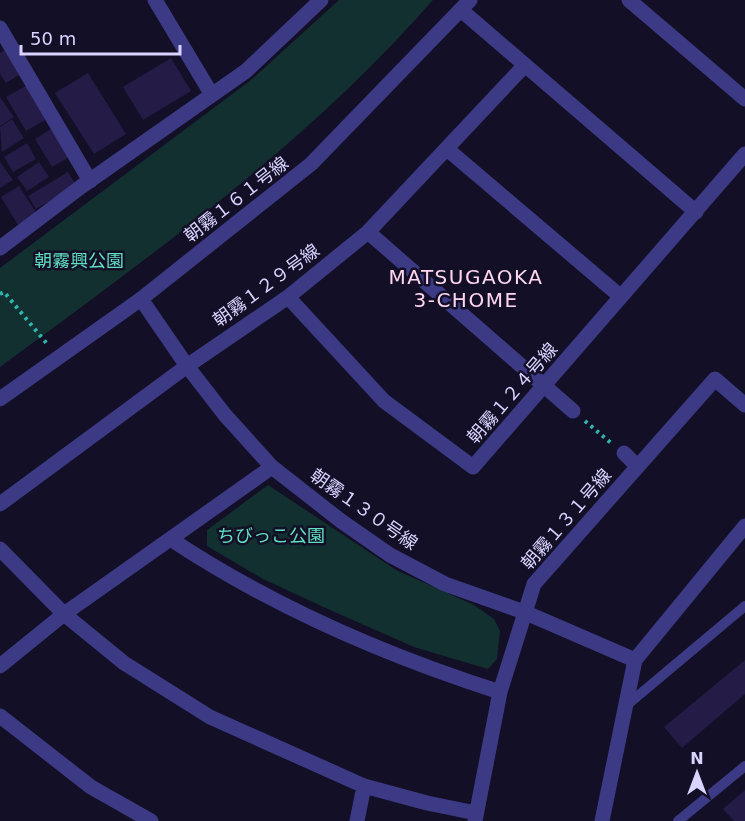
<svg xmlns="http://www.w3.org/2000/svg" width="745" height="821" font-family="'DejaVu Sans','Noto Sans JP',sans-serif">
	<rect width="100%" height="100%" fill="#130f26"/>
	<!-- green -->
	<path fill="#12302f" d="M339,0H433C307,144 152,255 0,367V268L251,80Z
		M268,485L396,570L474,605L494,619L500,631L497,659L488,669L414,647L330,610L263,579L207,546V530Z"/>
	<!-- building -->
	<path fill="#241b47" d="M6,49L22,73L6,83L0,74V53Z
		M171,58L191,91L143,120L123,87Z
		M88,73L126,134L94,154L55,93Z
		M29,84L49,118L26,131L6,97Z
		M0,97L14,117L0,126Z
		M12,119L24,138L2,152L0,127Z
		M54,127L71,156L52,167L35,139Z
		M27,143L36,159L13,172L4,157Z
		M0,162L13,180L0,188Z
		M39,162L49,177L27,191L17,177Z
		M68,172L76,185L36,209L28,196Z
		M19,186L37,214L18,225L1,197Z
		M745,660V694L682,748L664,727Z
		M745,790V821H734L723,809Z"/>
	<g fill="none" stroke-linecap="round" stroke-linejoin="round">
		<!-- path -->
		<path stroke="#2fb8b0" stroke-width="4" stroke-dasharray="3 4.5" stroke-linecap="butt" d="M0,294L4,292L48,345
			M585,421L611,443"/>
		<!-- service -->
		<path stroke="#3d3a85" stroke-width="10" d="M627,705L745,606
			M678,821L745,766"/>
		<!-- minor -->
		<path stroke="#3d3a85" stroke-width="15" d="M155,0L212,95
			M629,0L745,99
			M461,10L696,212
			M0,28L90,181
			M447,149L620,296
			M368,232L573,411
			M0,248L82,186L246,71L321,0
			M288,297L384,401L473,467L745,154
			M141,299L187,366L225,415L272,467L341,521L390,555L445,584L524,612L635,660
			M624,453L637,466
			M0,504L187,366L288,297L368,232L525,65
			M172,540C275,608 384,655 500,692
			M0,549L64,614L124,663L210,717L364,786L427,803L476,813
			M0,666L64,614L272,467
			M0,716L91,787L151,821
			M357,821L364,786
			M475,821L500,692L534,584L715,379L745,405
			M602,821L635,660L745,526"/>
		<!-- tertiary -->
		<path stroke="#3d3a85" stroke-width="15" d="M0,399L141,299L311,164L470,0"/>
	</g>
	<g text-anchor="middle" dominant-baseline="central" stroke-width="5" stroke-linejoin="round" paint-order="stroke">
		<!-- street labels -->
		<g font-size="18" fill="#d9d4ff" stroke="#130f26">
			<text transform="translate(236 199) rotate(-38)">朝霧１６１号線</text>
			<text transform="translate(266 285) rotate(-36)">朝霧１２９号線</text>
			<text transform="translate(512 393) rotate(-49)">朝霧１２４号線</text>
			<text transform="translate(364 509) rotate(35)">朝霧１３０号線</text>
			<text transform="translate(566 519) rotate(-49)">朝霧１３１号線</text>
		</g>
		<!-- park labels -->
		<g font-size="18" fill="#5fe0c0" stroke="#130f26">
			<text x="79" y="260">朝霧興公園</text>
			<text x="271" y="535">ちびっこ公園</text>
		</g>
		<!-- neighbourhood labels -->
		<g font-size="20" letter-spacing="1.5" fill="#ffd6f0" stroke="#130f26">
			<text x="466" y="277">MATSUGAOKA<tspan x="466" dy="23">3-CHOME</tspan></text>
		</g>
	</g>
	<!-- north arrow -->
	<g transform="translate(697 773)" stroke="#130f26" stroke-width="4.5" paint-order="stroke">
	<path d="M0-4.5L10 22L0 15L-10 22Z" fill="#d9d4ff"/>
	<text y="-9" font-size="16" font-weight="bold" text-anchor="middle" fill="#d9d4ff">N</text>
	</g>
	<!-- scale -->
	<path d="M21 45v9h159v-9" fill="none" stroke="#d9d4ff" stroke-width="3"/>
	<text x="30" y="45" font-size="18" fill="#d9d4ff" stroke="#130f26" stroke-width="4.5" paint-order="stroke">50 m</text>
</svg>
